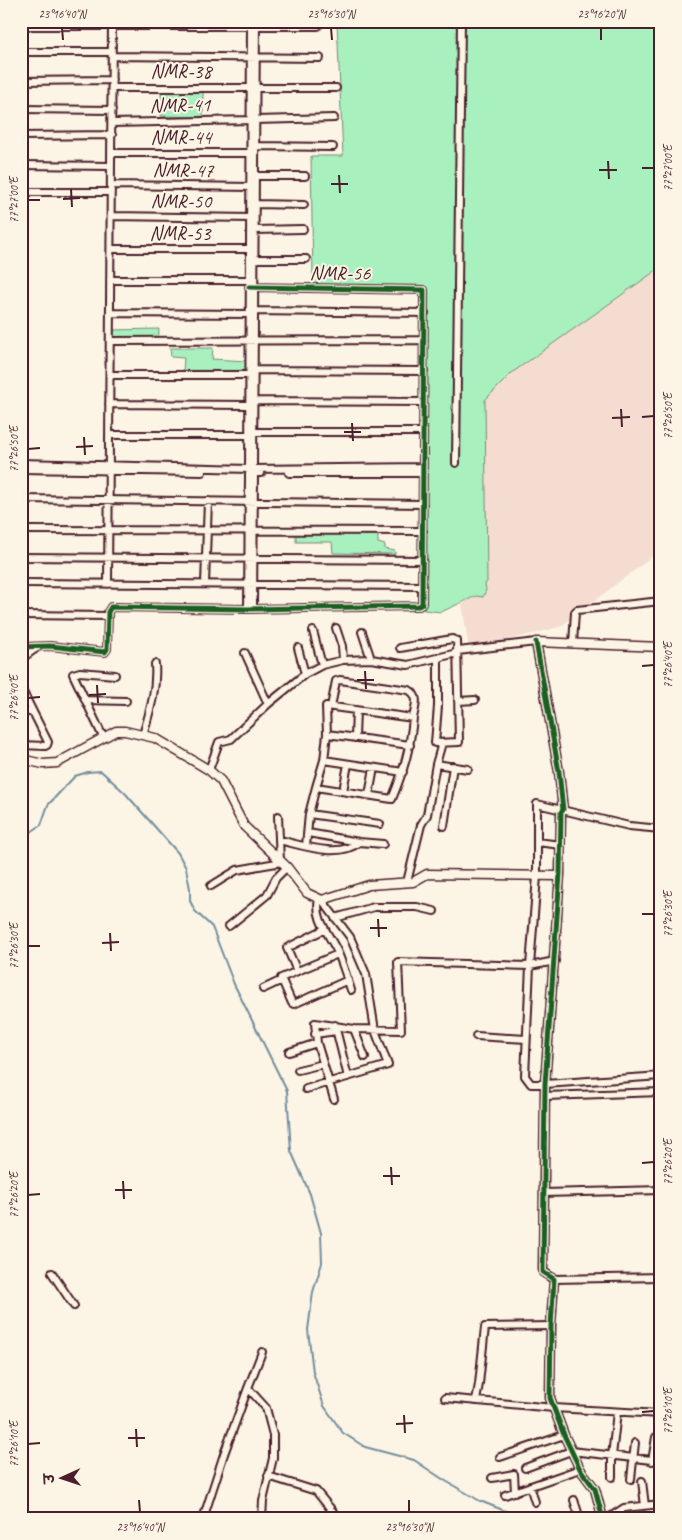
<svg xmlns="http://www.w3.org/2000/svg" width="682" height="1540" font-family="Caveat,'Playpen Sans Deva',sans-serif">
	<rect width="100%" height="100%" fill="#fcf5e5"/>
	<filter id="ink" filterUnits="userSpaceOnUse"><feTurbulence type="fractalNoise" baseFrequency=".02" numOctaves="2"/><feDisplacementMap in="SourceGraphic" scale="10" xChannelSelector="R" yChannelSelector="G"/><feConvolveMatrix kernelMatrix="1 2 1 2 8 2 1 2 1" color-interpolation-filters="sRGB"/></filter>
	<g filter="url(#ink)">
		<!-- built -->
		<path fill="#f4ddd0" d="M661,267V550L560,627L469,650L462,604L486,590L485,584L487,582L485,400L513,372Z"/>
		<!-- green -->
		<path fill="#a8f0bd" stroke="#798874" d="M337,21H661V267L513,372L485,400L487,582L485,584L486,590L483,597L476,596L441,612L424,610L426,288L313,284L311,156H343Z
			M161,92H203V117L161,116Z
			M159,329L158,343L110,341V330Z
			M170,348H213L212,359L247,361V373L183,371L184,358L171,357Z
			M296,532H378V543L385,545V549L395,551V554L333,553L332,542H296Z"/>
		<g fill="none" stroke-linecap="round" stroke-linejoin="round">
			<!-- stream -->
			<path stroke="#728e9f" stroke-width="2" d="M21,839L41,825L48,805L75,776L88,772L101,771L125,793L178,853L186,868L190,889V901L195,911L212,927L234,984L287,1091L291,1151L310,1194L321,1233L322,1263L313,1292L308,1330L313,1372L324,1406L343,1433L365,1447L414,1460L444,1480L480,1501L513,1514L517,1519"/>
			<!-- minor casing -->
			<g stroke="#4a1f2b" stroke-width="10">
				<path id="minor" d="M256,21L253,469L423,467
					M21,26H318
					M21,52H112
					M112,56L320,58
					M21,81L112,80
					M112,88H336
					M21,109L112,110
					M255,120L334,118
					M112,123L250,120
					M21,136L112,135
					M255,146L333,147
					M111,153H250
					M21,165L111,166
					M255,176H305
					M111,185L252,187
					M21,192H111
					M255,204L304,205
					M111,216L252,218
					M255,230L303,229
					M111,249H249
					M254,259H306
					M110,280H249
					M254,311L425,313
					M110,313L249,314
					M110,341L424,340
					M254,370L424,371
					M110,375H249
					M254,401L423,402
					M109,404L249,405
					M254,432H423
					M109,435H249
					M21,463L249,469L251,21
					M456,463L461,21
					M21,469L202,472
					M289,473H423
					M21,499L423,504
					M21,530L423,531
					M21,557L423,560
					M21,583L422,586
					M108,584L112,21
					M205,584L208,501
					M248,609L249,474
					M253,609L254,473H261
					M21,615L107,616
					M336,628L342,646L343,660
					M313,631L322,665
					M362,632L371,659
					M573,644L575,612L577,610L661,601
					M21,647L50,646L105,652L107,649L108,612L111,607L248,609L419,606L422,604L424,290L249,287
					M298,648L305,674
					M400,648L452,639L457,641L459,742L435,743L438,706V657
					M245,653L268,704
					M21,659L38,647
					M21,688L48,742L47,745L45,746L21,745
					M85,700L126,701
					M458,701L475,700
					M331,707L336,681L340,680L409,690C420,696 415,707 413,718
					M21,712H33
					M327,734L410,745
					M143,735C150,711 157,689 155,664
					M103,737L73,674L80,672L115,675
					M355,738L356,710
					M324,760L403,772
					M436,764L468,769
					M209,770L219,742L231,739L268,704L305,674L322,665L343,660L371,659L408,665L453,654L458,651L536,642
					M343,791L348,764
					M369,795L374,768
					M309,814L380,824
					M278,816L280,861
					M444,826L453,766
					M661,829L629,826L537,804V876L530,966L525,1076L531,1084H545L661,1076
					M308,833L359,842L383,844
					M279,840C301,845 340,859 359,842
					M537,842L561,845
					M306,846L309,814L316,787L392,799C404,770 410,749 413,718L326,706L327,734L324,760L316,787
					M407,882L421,825L427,815L436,764L442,743
					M211,886L237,870L282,862
					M319,899C314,919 330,935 338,953C343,965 347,978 351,990
					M335,918L374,907H417L434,911
					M229,926L267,895L276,878L287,867
					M297,971L287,948L325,929
					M282,980L281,978L338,954
					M263,989L282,980L292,1003L294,1004L348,980
					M335,1025L348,1077
					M354,1029L365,1057
					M315,1034L336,1031
					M476,1036L526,1039
					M289,1052L317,1043
					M298,1070L323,1064
					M306,1089L388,1065L375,1030L366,974L350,937L322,900
					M545,1096L661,1092
					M334,1099L317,1043L315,1023L354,1029L401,1030L398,962L530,966L555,961
					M544,1193L661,1190
					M52,1273L74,1306
					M554,1279L661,1277
					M262,1352L248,1388L266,1408L273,1435V1458L263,1501L262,1519
					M445,1398L554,1408L661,1414
					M476,1401L479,1384L485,1327L551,1326
					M500,1457L564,1435
					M652,1461L656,1437
					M525,1468L571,1451L661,1461
					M268,1476L316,1491L339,1519
					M612,1477V1456L617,1412
					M492,1478L514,1474L515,1492
					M631,1479L635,1443
					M642,1481L645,1506
					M530,1486L535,1502
					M505,1495L580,1469
					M574,1500L580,1519
					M203,1519L224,1454L248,1388
					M592,1519L602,1515
					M607,1519L624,1508L661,1504"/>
			</g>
			<!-- tertiary casing -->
			<g stroke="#4a1f2b" stroke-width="11">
				<path id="tertiary" d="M21,759L43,764L57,763L116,731H125L155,738L209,770L221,781L244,826L287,867L307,893L322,900L369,885L413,882L427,874L559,876
					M603,1519L595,1489L580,1469L564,1435L550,1398L551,1326L554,1279L543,1272L545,1084L560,874L561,812L563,810L559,772L536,642L661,647"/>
			</g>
			<!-- minor -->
			<use href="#minor" stroke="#fcf5e5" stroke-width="6"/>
			<!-- tertiary -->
			<use href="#tertiary" stroke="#fcf5e5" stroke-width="8"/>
			<!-- cycleway casing -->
			<g stroke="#fcf5e5" stroke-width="8">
				<path id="cycleway" d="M536,642L559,772L563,810L561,812L560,874L545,1084L543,1272L554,1279L551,1326L550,1398L564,1435L580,1469L595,1489L603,1519
					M21,647L50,646L105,652L107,649L108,612L111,607L248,609L419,606L422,604L424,290L249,287"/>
			</g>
			<!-- cycleway -->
			<use href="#cycleway" stroke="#1b5e20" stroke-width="5"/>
		</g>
	</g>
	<!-- ticks -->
	<path fill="none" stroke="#4a1f2b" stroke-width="2" d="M62,28L63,40M331,28L332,40M601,28V40M608,161L609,179M642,168H654M599,170H617M339,175L340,193M331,184H348M71,189L72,207M63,199L80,198M28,200H40M621,409L622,427M642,417L654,416M612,418L630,417M352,423L353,441M344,432H361M84,437L85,455M76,447L93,446M28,449L40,448M642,666L654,665M365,671L366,689M357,680H374M97,685L98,703M89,695L106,694M28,698L40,697M642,914H654M378,919L379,937M370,928H387M110,933L111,951M102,943L119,942M28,946H40M642,1163L654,1162M391,1167L392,1185M383,1176H400M123,1181L124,1199M115,1190H132M28,1195L40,1194M642,1412L654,1411M404,1415L405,1433M396,1424L413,1423M136,1429L137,1447M128,1438H145M28,1444L40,1443M139,1500L140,1512M409,1500V1512"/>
	<g text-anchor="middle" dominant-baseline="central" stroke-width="4" stroke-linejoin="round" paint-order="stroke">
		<!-- street labels -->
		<g font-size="20" fill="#4a1f2b" stroke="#fcf5e5">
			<text x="181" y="71">NMR-38</text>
			<text transform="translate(180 105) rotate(-1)">NMR-41</text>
			<text x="181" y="137">NMR-44</text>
			<text transform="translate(183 170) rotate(1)">NMR-47</text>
			<text transform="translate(181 201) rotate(1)">NMR-50</text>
			<text x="180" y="233">NMR-53</text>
			<text transform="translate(340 273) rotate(1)">NMR-56</text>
		</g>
	</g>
	<!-- margin -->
	<rect width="682" height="1540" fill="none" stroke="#fcf5e5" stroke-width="55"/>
	<!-- north arrow -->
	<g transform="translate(62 1478) rotate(267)" stroke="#fcf5e5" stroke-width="4" paint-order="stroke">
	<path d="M0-4L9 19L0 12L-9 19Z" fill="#4a1f2b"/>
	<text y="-8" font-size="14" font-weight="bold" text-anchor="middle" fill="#4a1f2b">उ</text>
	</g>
	<rect x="28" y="28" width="626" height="1484" fill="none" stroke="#4a1f2b" stroke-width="2"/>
	<g font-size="12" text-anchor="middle" fill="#4a1f2b">
		<text x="62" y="18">23°16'40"N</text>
		<text x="331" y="18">23°16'30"N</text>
		<text x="601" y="18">23°16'20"N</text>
		<text transform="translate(668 168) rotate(-90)" y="4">77°27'00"E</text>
		<text transform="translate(14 200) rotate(-90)" y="4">77°27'00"E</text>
		<text transform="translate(668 416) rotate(-90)" y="4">77°26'50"E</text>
		<text transform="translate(14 449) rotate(-90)" y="4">77°26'50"E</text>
		<text transform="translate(668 665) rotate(-90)" y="4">77°26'40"E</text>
		<text transform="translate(14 698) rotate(-90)" y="4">77°26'40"E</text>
		<text transform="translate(668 914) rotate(-90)" y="4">77°26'30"E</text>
		<text transform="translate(14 946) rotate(-90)" y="4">77°26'30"E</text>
		<text transform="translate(668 1162) rotate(-90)" y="4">77°26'20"E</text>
		<text transform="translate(14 1195) rotate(-90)" y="4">77°26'20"E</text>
		<text transform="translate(668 1411) rotate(-90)" y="4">77°26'10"E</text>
		<text transform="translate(14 1444) rotate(-90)" y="4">77°26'10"E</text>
		<text x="140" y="1531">23°16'40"N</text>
		<text x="409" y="1531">23°16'30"N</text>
	</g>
</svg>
